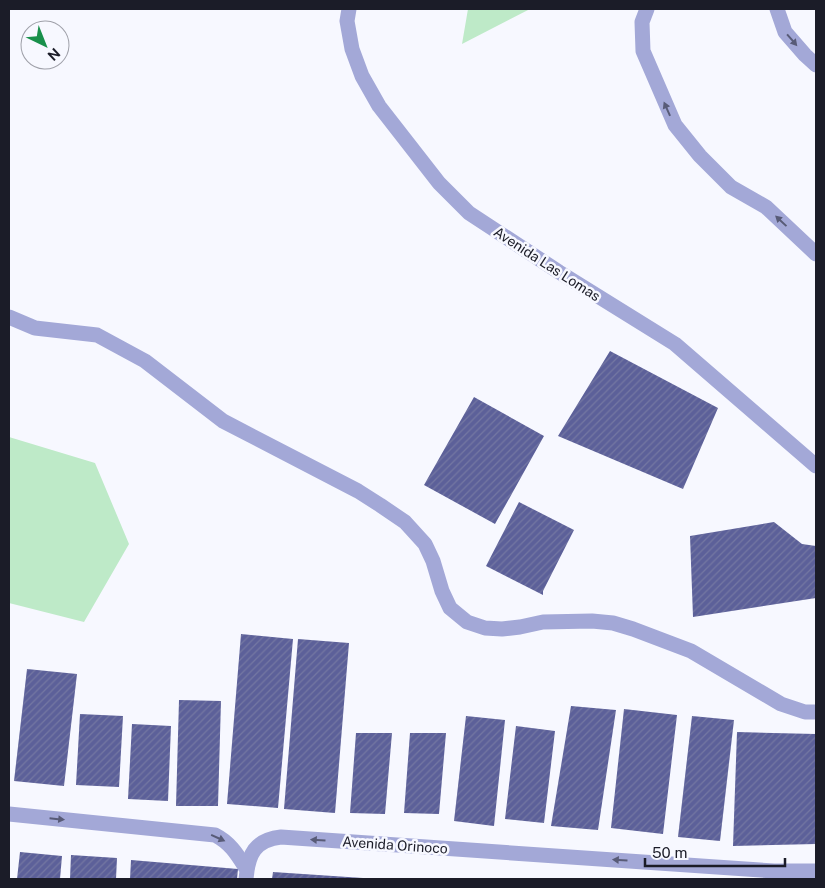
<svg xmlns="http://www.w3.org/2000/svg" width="825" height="888" font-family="'Public Sans',sans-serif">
	<defs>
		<pattern id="building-hatch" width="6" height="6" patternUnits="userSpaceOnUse" patternTransform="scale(1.25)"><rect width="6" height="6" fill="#5c6099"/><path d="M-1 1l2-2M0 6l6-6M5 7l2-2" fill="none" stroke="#7477a2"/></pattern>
	</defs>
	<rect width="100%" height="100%" fill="#f7f8ff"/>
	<!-- grass -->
	<path fill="#beeac8" d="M468,9H530L462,44Z
		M9,437L95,463L129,544L84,622L9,603Z"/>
	<!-- building -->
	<path fill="url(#building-hatch)" d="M610,351L718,408L683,489L558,436Z
		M474,397L544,436L495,524L424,485Z
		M519,502L574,530L543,591V595L486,566Z
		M774,522L802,544L816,546V598L693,617L690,536Z
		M241,634L293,639L278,808L227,804Z
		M298,639L349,643L335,813L284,809Z
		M27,669L77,674L64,786L14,781Z
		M179,700L221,701L218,806H176Z
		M571,706L616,710L598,830L551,826Z
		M624,709L677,715L663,834L611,828Z
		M80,714L123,716L119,787L76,785Z
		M466,716L505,720L494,826L454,821Z
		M692,716L734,720L720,841L678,837Z
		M132,724L171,726L168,801L128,799Z
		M516,726L555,731L544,823L505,819Z
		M737,732L816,734V844L733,846Z
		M356,733H392L385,814L350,813Z
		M410,733H446L439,814L404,813Z
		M20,852L62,856L60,879H17Z
		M71,855L117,858L116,879H70Z
		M131,860L238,869L237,879H130Z
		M273,872L363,878V879H272Z"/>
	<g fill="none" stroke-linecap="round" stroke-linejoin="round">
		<!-- street -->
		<path stroke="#a3a8d7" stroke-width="15" d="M349,9L347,21L352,49L362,76L379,106L439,183L469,213L559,272L675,344L816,466
			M647,9L642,22L643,51L675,125L700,156L731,187L766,207L816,254
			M777,9L785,32L805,55L816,65
			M9,317L35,328L97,335L145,361L223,421L358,491L380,505L405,522L425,544L433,561L442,591L450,608L467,622L485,628L502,629L520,627L543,622L592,621L613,623L633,629L691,651L781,704L805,712H816
			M9,814L215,835C231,843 238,856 247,870
			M246,879C248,854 255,840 281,837L774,871H816"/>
	</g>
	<!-- one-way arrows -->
	<defs><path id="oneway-solid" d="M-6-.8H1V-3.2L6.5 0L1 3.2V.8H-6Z" transform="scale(1.25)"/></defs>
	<g fill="#585b77">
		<use href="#oneway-solid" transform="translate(792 40) rotate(49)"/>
		<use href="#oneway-solid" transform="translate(667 109) rotate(-114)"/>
		<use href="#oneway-solid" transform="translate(781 221) rotate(-137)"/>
		<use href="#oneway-solid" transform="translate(57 819) rotate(6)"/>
		<use href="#oneway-solid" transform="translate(218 838) rotate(24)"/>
		<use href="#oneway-solid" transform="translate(318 840) rotate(-176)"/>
		<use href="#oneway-solid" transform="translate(620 860) rotate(-176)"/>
	</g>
	<g text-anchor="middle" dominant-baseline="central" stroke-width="5" stroke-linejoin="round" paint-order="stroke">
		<!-- street labels -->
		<g font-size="14" fill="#1b1c28" stroke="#f7f8ff">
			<text transform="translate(547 264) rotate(33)">Avenida Las Lomas</text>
			<text transform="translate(395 845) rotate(4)">Avenida Orinoco</text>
		</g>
	</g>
	<!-- border -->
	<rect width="825" height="888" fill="none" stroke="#1b1c28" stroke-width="20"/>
	<!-- north arrow -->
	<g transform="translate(45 45) rotate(137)"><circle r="24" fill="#f7f8ff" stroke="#9fa0a9"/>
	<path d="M0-4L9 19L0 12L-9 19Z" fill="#19904b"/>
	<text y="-8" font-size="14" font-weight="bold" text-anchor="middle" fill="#1b1c28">N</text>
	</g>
	<!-- scale -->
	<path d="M645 858v8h140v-8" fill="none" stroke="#1b1c28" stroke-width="2.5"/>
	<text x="652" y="858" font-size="15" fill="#1b1c28" stroke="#f7f8ff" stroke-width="4" paint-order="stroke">50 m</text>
</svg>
